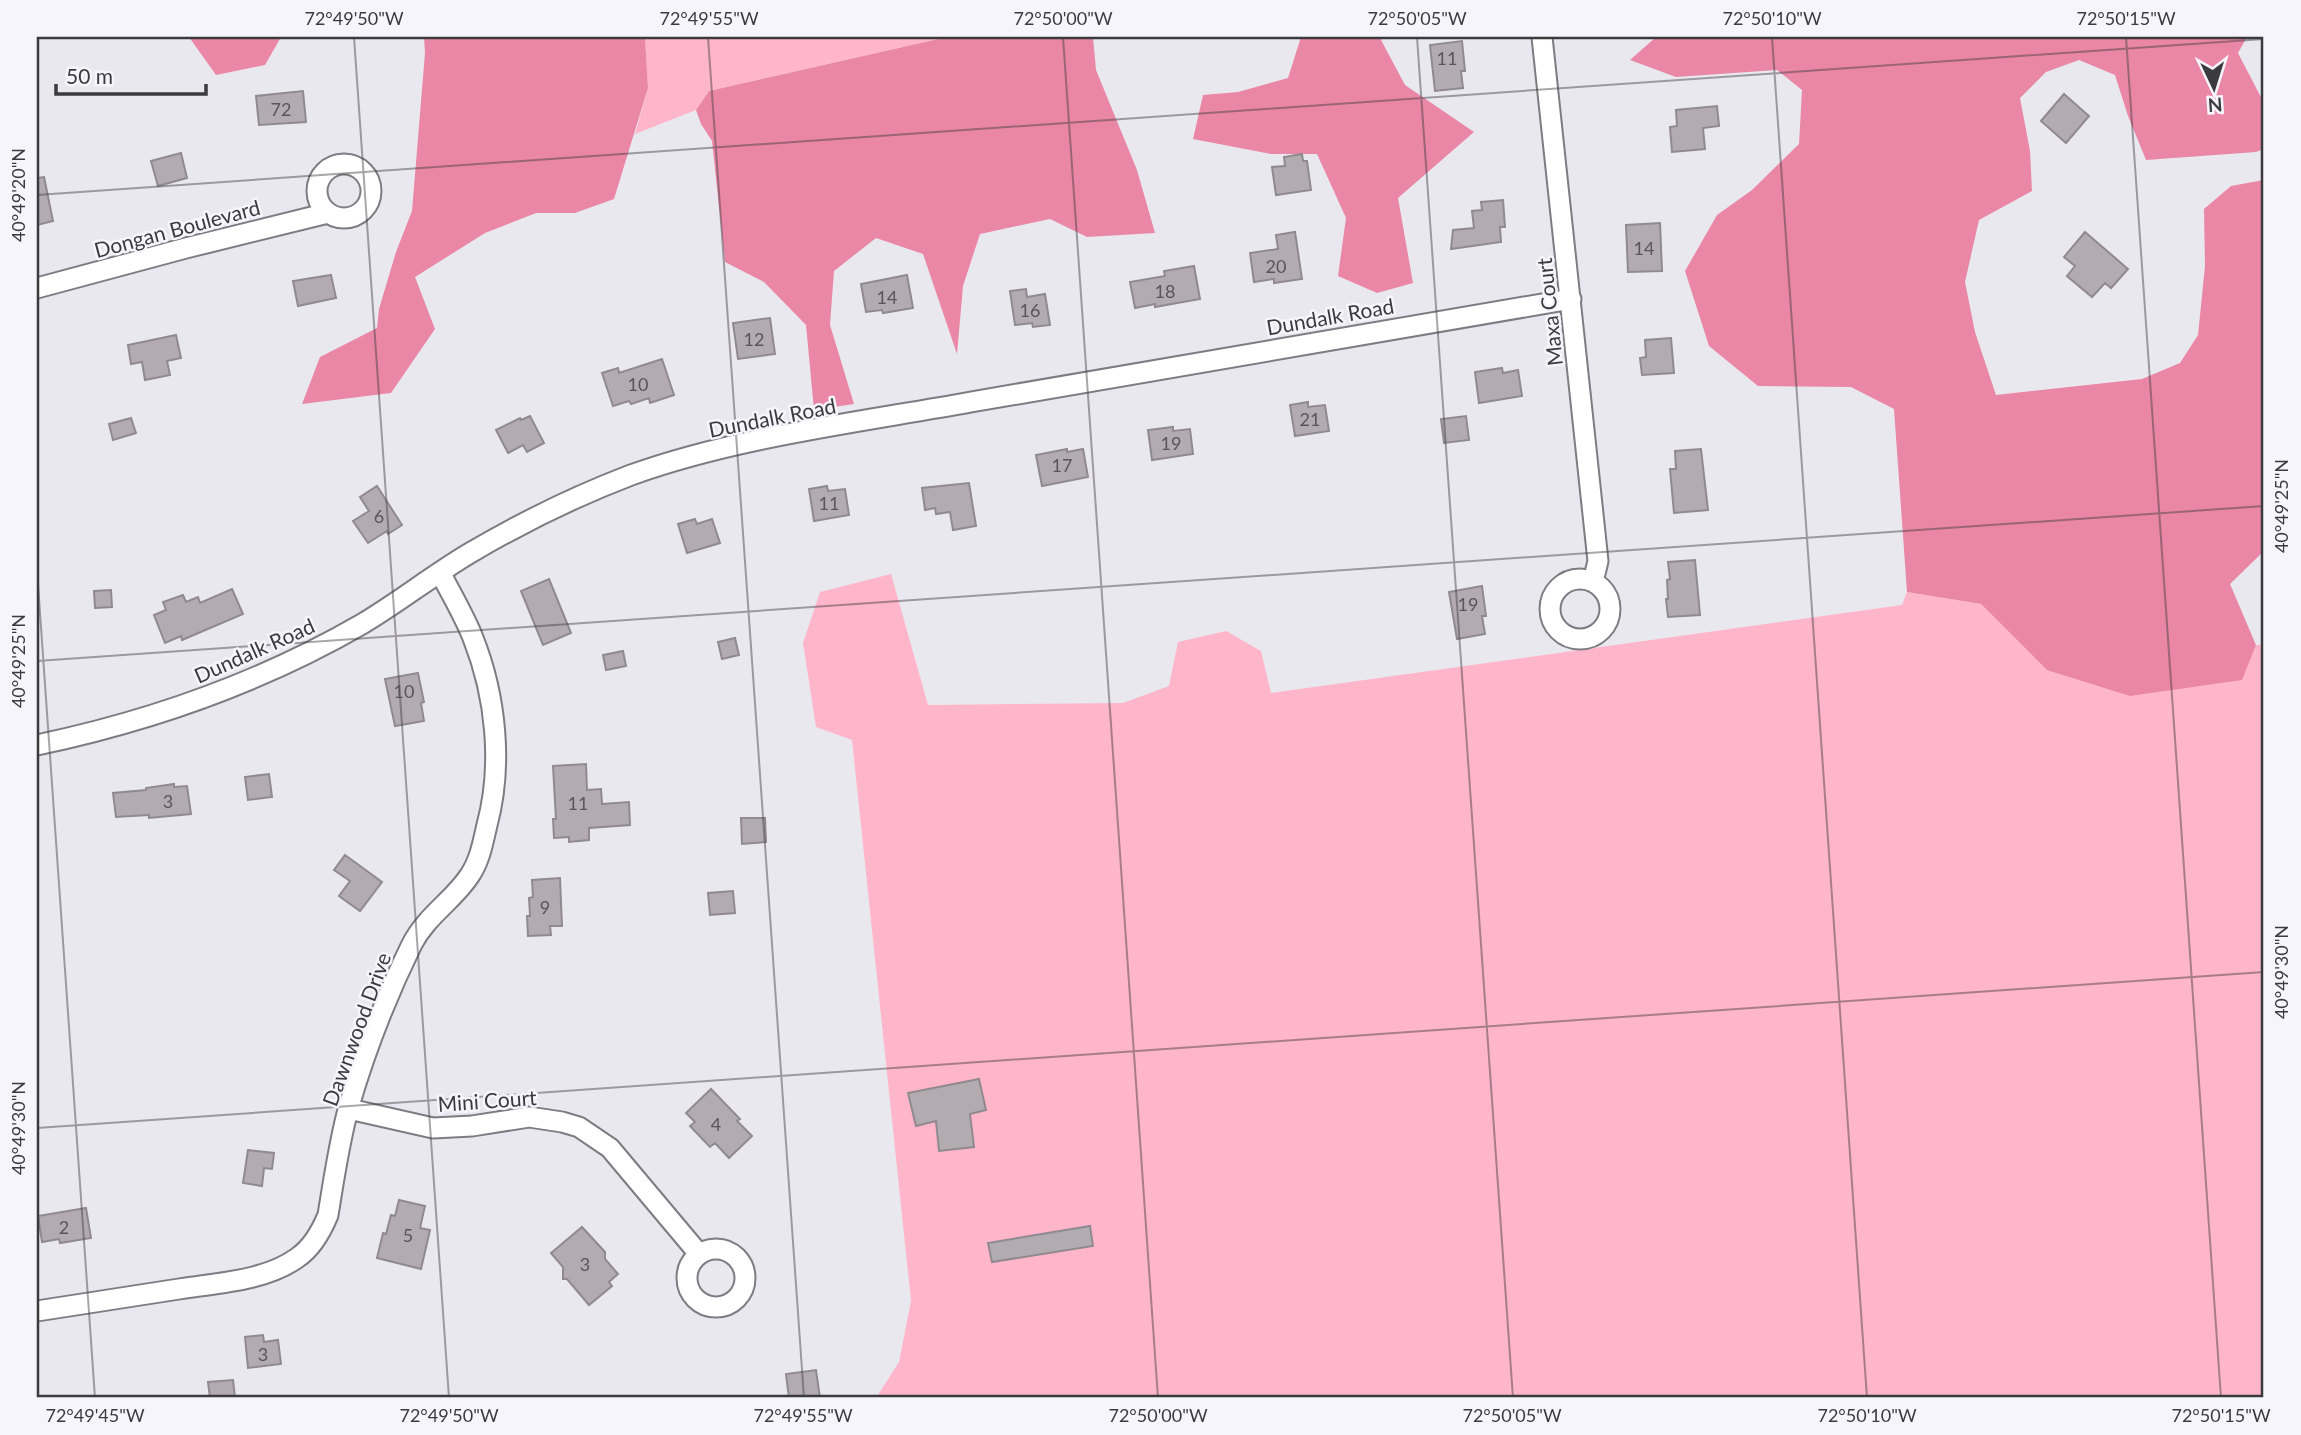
<svg xmlns="http://www.w3.org/2000/svg" width="2301" height="1435" font-family="Lato,sans-serif">
	<rect width="100%" height="100%" fill="#e9e8ef"/>
	<!-- green -->
	<path fill="#ffb5ca" d="M645,37H947L709,91L696,110L635,134L648,88Z
		M891,574L928,705L1123,703L1169,686L1178,642L1226,631L1261,651L1271,693L1902,605L1907,592L1981,604L2047,670L2241,680L2256,645H2264V1398H876L899,1362L911,1301L852,740L816,727L803,643L820,592Z"/>
	<!-- forest -->
	<path fill="#ea87a6" d="M189,37H281L265,65L216,75Z
		M424,37H645L648,88L614,199L575,213H536L485,233L415,277L435,329L391,393L302,404L320,357L377,328L379,309L396,252L412,211L425,53Z
		M947,37H1093L1096,70L1137,170L1155,233L1087,237L1050,219L980,234L963,286L957,354L923,254L876,238L834,271L830,325L854,404L814,410L806,325L764,282L725,262L712,141L701,124L696,110L709,91Z
		M1301,37H1382L1381,40L1405,85L1474,132L1398,198L1413,283L1377,293L1338,276L1346,218L1317,154H1271L1193,139L1203,95L1238,92L1288,78Z
		M1656,37H2247L2238,53L2264,103V149L2256,152L2146,160L2128,116L2115,75L2079,60L2046,72L2020,98L2030,151L2032,191L1979,220L1965,282L1975,332L1996,395L2142,379L2180,363L2198,335L2205,266L2204,209L2231,186L2264,180V551L2230,584L2256,645L2242,680L2130,696L2047,670L1981,604L1907,592L1894,409L1851,387L1758,386L1709,346L1685,271L1717,215L1752,190L1799,144L1802,90L1777,70L1676,77L1630,60Z"/>
	<!-- building -->
	<path fill="#b2acb1" stroke="#908a8f" stroke-width="2" d="M1462,41L1465,71H1461L1463,88L1435,91L1430,45Z
		M303,91L306,122L259,125L256,96Z
		M2064,94L2089,116L2066,143L2041,121Z
		M1717,106L1719,126L1703,128L1705,149L1672,152L1670,127L1677,126L1676,110Z
		M181,153L187,178L158,186L151,161Z
		M1302,154L1303,161H1307L1311,190L1276,195L1272,167L1285,166L1284,157Z
		M44,177L53,221L37,225V178Z
		M1503,200L1505,227H1500L1501,242L1451,249L1453,230L1474,228L1472,211L1482,210L1481,202Z
		M1660,223L1662,271L1628,272L1626,225Z
		M1295,232L1302,279L1274,283V279L1254,282L1250,253L1278,249L1276,235Z
		M2085,232L2128,269L2111,288L2105,283L2092,297L2067,276L2075,266L2064,257Z
		M1194,266L1200,299L1155,307V304L1135,308L1130,282L1165,276L1164,271Z
		M331,275L336,298L298,306L293,281Z
		M907,275L913,308L883,313L882,310L866,312L861,284Z
		M1026,289L1027,297L1045,294L1050,325L1033,327L1032,323L1015,325L1010,291Z
		M770,318L775,354L738,359L733,323Z
		M176,335L181,358L167,361L170,375L145,380L142,362L131,364L128,345Z
		M1671,338L1674,373L1642,375L1640,358L1646,357L1645,340Z
		M662,359L674,395L650,403L649,398L631,404L629,401L613,406L602,373L618,368L619,373Z
		M1502,368L1503,373L1518,370L1522,396L1479,403L1475,372Z
		M1308,402V407L1325,405L1329,431L1295,436L1290,405Z
		M530,416L544,443L527,452L523,445L508,453L496,430L520,418L521,420Z
		M1466,416L1469,440L1444,443L1441,419Z
		M131,418L136,433L113,440L109,424Z
		M1173,427V431L1190,429L1193,454L1152,460L1148,430Z
		M1067,449V452L1083,449L1088,477L1042,486L1036,455Z
		M1701,449L1708,510L1674,513L1670,469H1676L1675,451Z
		M969,483L976,526L953,530L950,512L936,514L935,508L925,510L922,488Z
		M377,486L402,525L388,534L387,531L368,543L353,521L369,511L360,497Z
		M827,486L828,491L845,489L849,515L814,521L809,489Z
		M695,519L697,524L712,519L720,543L687,553L678,524Z
		M1695,560L1700,615L1668,617L1666,599H1668L1667,580L1670,579L1668,562Z
		M549,579L571,633L543,645L521,591Z
		M1482,586L1486,616H1482L1485,634L1457,639L1449,592Z
		M232,589L243,614L182,640L181,636L165,643L154,615L166,610L163,602L183,595L186,602L198,597L200,603Z
		M111,590L112,607L95,608L94,591Z
		M735,638L739,655L722,659L718,642Z
		M623,651L626,666L606,670L603,655Z
		M418,673L424,702L421,703L424,721L395,726L385,679Z
		M586,764L587,790L601,789L602,804L629,802L630,825L589,828V840L569,842V837L554,838L553,819H556L553,766Z
		M269,774L272,797L248,800L245,777Z
		M174,784V787L187,786L191,814L149,818V815L116,817L113,793L146,790V788Z
		M741,818H765L766,842L742,844Z
		M345,855L382,882L360,911L339,896L350,881L334,870Z
		M560,878L562,926H550L551,935L528,936L527,916H530L529,898L533,897L532,880Z
		M733,891L735,913L710,915L708,893Z
		M979,1079L986,1110L970,1114L974,1147L939,1151L936,1121L916,1126L908,1093Z
		M711,1089L740,1119L737,1121L752,1136L729,1158L715,1143L710,1147L690,1126L695,1122L686,1113Z
		M248,1150L274,1153L272,1169L264,1168L262,1186L243,1183Z
		M399,1200L425,1206L420,1228L430,1230L421,1269L377,1258L383,1233L386,1234L391,1215L395,1216Z
		M86,1208L91,1238L60,1243L59,1239L42,1242L38,1216Z
		M1090,1226L1093,1246L992,1262L988,1243Z
		M582,1227L605,1252V1259L618,1274L609,1282L612,1286L589,1305L567,1279H563V1267L551,1253Z
		M263,1335L264,1342L278,1340L281,1364L248,1368L245,1337Z
		M816,1370L820,1398H789L786,1374Z
		M233,1380L235,1398H210L208,1382Z"/>
	<g fill="none" stroke-linecap="round" stroke-linejoin="round">
		<!-- minor casing -->
		<g stroke="#7d7c82" stroke-width="23">
			<path id="minor" d="M1542,37L1598,561L1593,582
				M317 191a27 27 0 1 1 54 0a27 27 0 1 1-54 0Z
				M37,288L186,248L328,213
				M1550 609a30 30 0 1 1 60 0a30 30 0 1 1-60 0Z
				M37,745C151,721 260,683 362,624C399,602 433,575 470,553C521,523 576,496 631,475C736,437 861,422 971,402C1171,366 1371,332 1571,299
				M349,1109L433,1128L472,1126L529,1117L562,1122L579,1127L610,1148L699,1254
				M687 1278a29 29 0 1 1 58 0a29 29 0 1 1-58 0Z
				M37,1311C84,1304 132,1296 179,1289C217,1283 265,1281 297,1258C312,1248 321,1232 328,1215C334,1179 339,1142 349,1106C365,1051 387,995 412,944C427,915 454,900 470,875C480,860 483,842 487,825C503,765 496,696 473,638C464,615 451,594 440,572"/>
		</g>
		<!-- minor -->
		<use href="#minor" stroke="#fff" stroke-width="19"/>
	</g>
	<!-- ticks -->
	<path fill="none" stroke="#3b3a3d" stroke-width="2" stroke-opacity="0.45" d="M354,37L449,1398M708,37L804,1398M1063,37L1158,1398M1417,37L1513,1398M1772,37L1867,1398M2126,37L2221,1398M37,195L2264,39M37,570L95,1398M37,661L2264,506M37,1128L2264,972"/>
	<g text-anchor="middle" dominant-baseline="central" stroke-width="5" stroke-linejoin="round" paint-order="stroke">
		<!-- number labels -->
		<g font-size="18" fill="#59565a">
			<text x="1447" y="58">11</text>
			<text x="281" y="109">72</text>
			<text x="1644" y="248">14</text>
			<text x="1276" y="266">20</text>
			<text x="1165" y="291">18</text>
			<text x="887" y="297">14</text>
			<text x="1030" y="310">16</text>
			<text x="754" y="339">12</text>
			<text x="638" y="384">10</text>
			<text x="1310" y="419">21</text>
			<text x="1171" y="443">19</text>
			<text x="1062" y="465">17</text>
			<text x="829" y="503">11</text>
			<text x="379" y="516">6</text>
			<text x="1468" y="604">19</text>
			<text x="404" y="691">10</text>
			<text x="168" y="801">3</text>
			<text x="578" y="803">11</text>
			<text x="545" y="907">9</text>
			<text x="716" y="1124">4</text>
			<text x="64" y="1227">2</text>
			<text x="408" y="1235">5</text>
			<text x="585" y="1264">3</text>
			<text x="263" y="1354">3</text>
		</g>
		<!-- street labels -->
		<g font-size="21" fill="#3b3a3d" stroke="#f7f5fc">
			<text transform="translate(177 228) rotate(-15)">Dongan Boulevard</text>
			<text transform="translate(1549 312) rotate(-96)">Maxa Court</text>
			<text transform="translate(1330 316) rotate(-10)">Dundalk Road</text>
			<text transform="translate(772 417) rotate(-11)">Dundalk Road</text>
			<text transform="translate(254 650) rotate(-24)">Dundalk Road</text>
			<text transform="translate(356 1029) rotate(-70)">Dawnwood Drive</text>
			<text transform="translate(487 1100) rotate(-4)">Mini Court</text>
		</g>
	</g>
	<!-- border -->
	<rect width="2301" height="1435" fill="none" stroke="#f7f5fc" stroke-width="77"/>
	<!-- north arrow -->
	<g transform="translate(2214 88) rotate(176)" stroke="#f7f5fc" stroke-width="5" paint-order="stroke">
	<path d="M0-5L12 26L0 18L-12 26Z" fill="#3b3a3d"/>
	<text y="-10" font-size="19" font-weight="bold" text-anchor="middle" fill="#3b3a3d">N</text>
	</g>
	<!-- scale -->
	<path d="M56 84v10h150v-10" fill="none" stroke="#3b3a3d" stroke-width="3.5"/>
	<text x="66" y="84" font-size="21" fill="#3b3a3d" stroke="#f7f5fc" stroke-width="5" paint-order="stroke">50 m</text>
	<rect x="38" y="38" width="2224" height="1358" fill="none" stroke="#3b3a3d" stroke-width="2.5"/>
	<g font-size="18" text-anchor="middle" fill="#3b3a3d">
		<text x="354" y="25">72°49'50"W</text>
		<text x="709" y="25">72°49'55"W</text>
		<text x="1063" y="25">72°50'00"W</text>
		<text x="1417" y="25">72°50'05"W</text>
		<text x="1772" y="25">72°50'10"W</text>
		<text x="2126" y="25">72°50'15"W</text>
		<text transform="translate(19 195) rotate(-90)" y="6">40°49'20"N</text>
		<text transform="translate(2282 506) rotate(-90)" y="6">40°49'25"N</text>
		<text transform="translate(19 661) rotate(-90)" y="6">40°49'25"N</text>
		<text transform="translate(2282 972) rotate(-90)" y="6">40°49'30"N</text>
		<text transform="translate(19 1128) rotate(-90)" y="6">40°49'30"N</text>
		<text x="95" y="1422">72°49'45"W</text>
		<text x="449" y="1422">72°49'50"W</text>
		<text x="803" y="1422">72°49'55"W</text>
		<text x="1158" y="1422">72°50'00"W</text>
		<text x="1512" y="1422">72°50'05"W</text>
		<text x="1867" y="1422">72°50'10"W</text>
		<text x="2221" y="1422">72°50'15"W</text>
	</g>
</svg>
